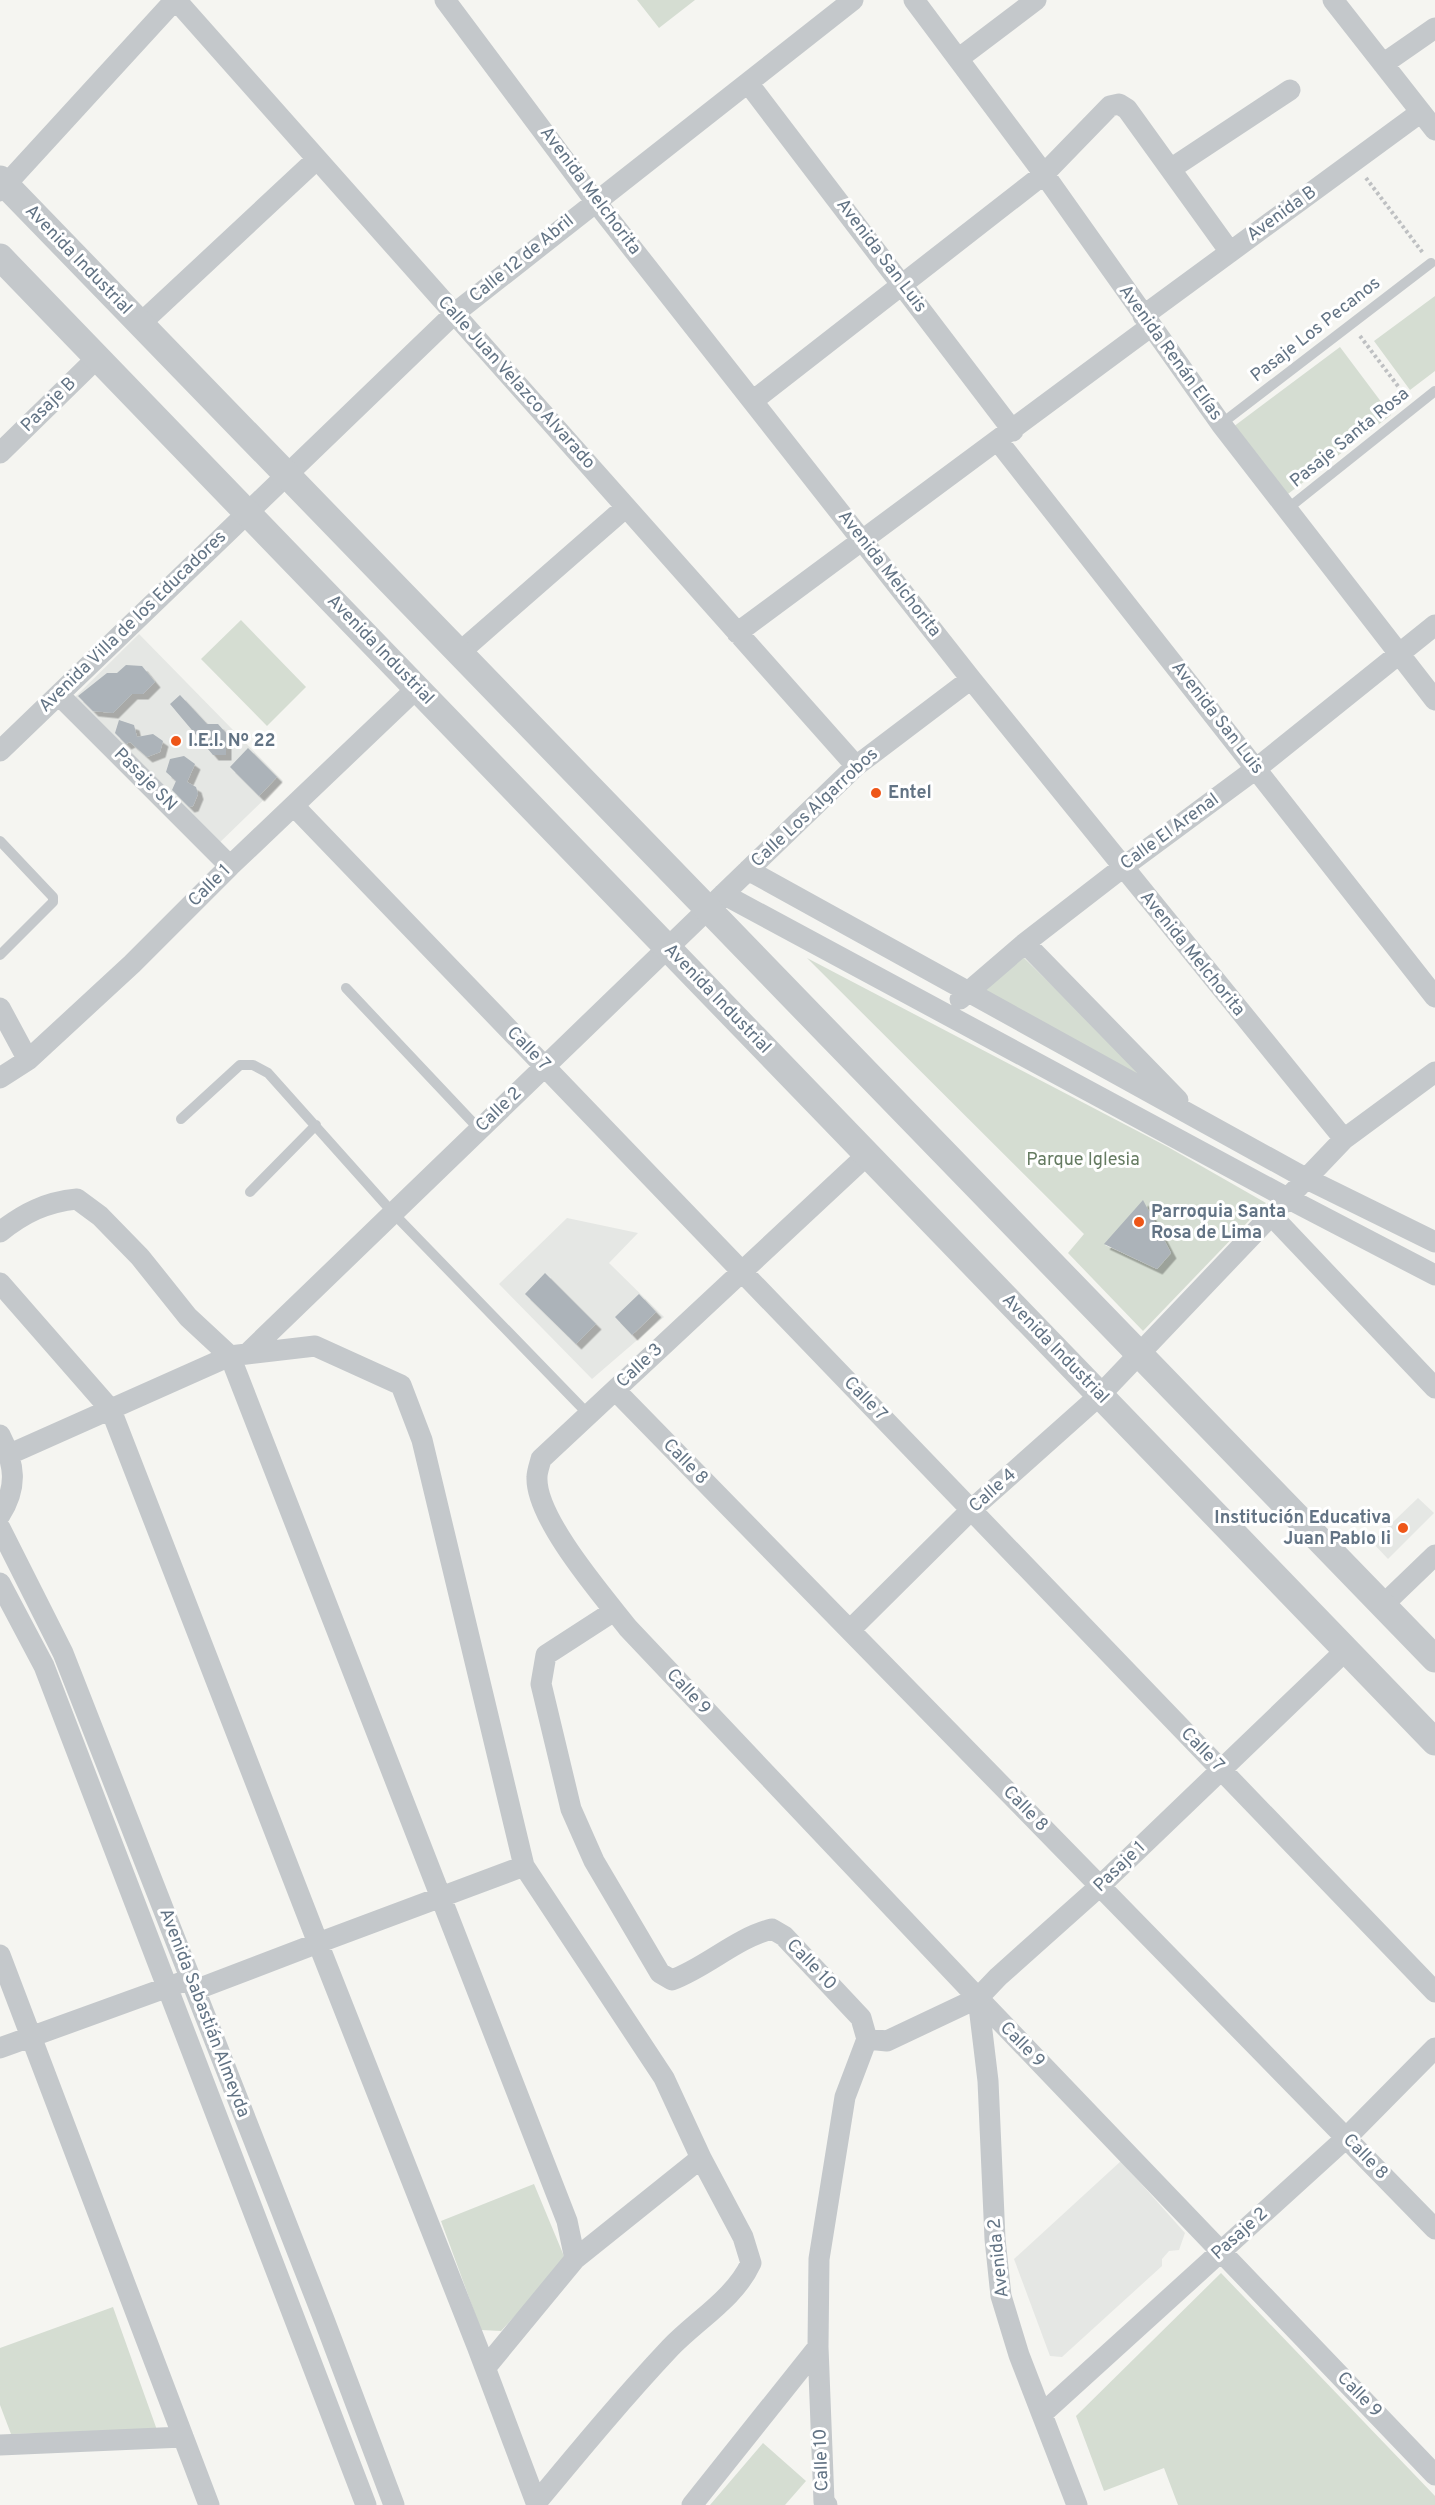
<svg xmlns="http://www.w3.org/2000/svg" width="1435" height="2505" font-family="Overpass,sans-serif">
	<defs>
		<filter id="shadow"><feDropShadow dx="5.5" dy="5.5" stdDeviation="0" flood-color="#0004"/></filter>
	</defs>
	<rect width="100%" height="100%" fill="#f5f5f1"/>
	<!-- built -->
	<path fill="#e5e7e4" d="M139,634L283,781L213,849L70,702Z
		M567,1218L638,1233L609,1263L664,1317L592,1379L499,1284Z
		M1418,1498L1434,1513L1388,1559L1372,1542Z
		M1121,2161L1185,2233L1179,2250L1169,2251L1162,2259V2266L1062,2357L1050,2356L1014,2259Z"/>
	<!-- green -->
	<path fill="#d5ddd2" fill-rule="evenodd" d="M637,0H695L659,28Z
		M1435,296V371L1410,390L1374,341Z
		M1340,347L1391,415L1284,497L1233,427Z
		M241,620L306,687L267,726L201,659Z
		M1019,953L1164,1095L979,991Z
		M807,958L1168,1147L1266,1203L1143,1331L1068,1253L1084,1234ZM1143,1201L1171,1253L1157,1269L1105,1245Z
		M534,2184L566,2261L501,2331L481,2330L441,2221Z
		M1221,2273L1435,2496V2505H1178L1164,2468L1104,2491L1076,2416Z
		M113,2307L157,2430L11,2434L0,2405V2348Z
		M763,2443L806,2481L785,2505H710Z"/>
	<!-- building -->
	<path fill="#acb3b9" filter="url(#shadow)" d="M126,665L142,666L155,682L143,694H132L113,713L93,711L78,696L107,673H117Z
		M180,695L207,724H218L226,733V755H213L170,704Z
		M119,720L134,725L137,737L153,734L163,741L160,752L147,757L130,742L126,744L115,733Z
		M248,748L277,777L259,796L230,767Z
		M184,756L195,764L187,782L196,787L198,794L193,806L189,807L172,790L176,781L166,772L170,759Z
		M1143,1200L1171,1253L1157,1269L1104,1244Z
		M545,1273L596,1324L576,1344L525,1294Z
		M639,1294L656,1312L632,1335L615,1317Z"/>
	<g fill="none" stroke-linecap="round" stroke-linejoin="round">
		<!-- path -->
		<path stroke="#bec0c2" stroke-width="4" stroke-dasharray="3 3" stroke-linecap="butt" d="M1366,178L1423,253
			M1360,336L1407,398"/>
		<!-- service -->
		<path stroke="#c4c8cb" stroke-width="10" d="M1221,424L1431,263
			M1286,510L1435,391
			M0,841L53,897V902L0,955
			M346,988L479,1129
			M181,1119L240,1065H253L268,1073L394,1214L588,1414
			M250,1192L316,1125"/>
		<!-- minor -->
		<path stroke="#c4c8cb" stroke-width="21" d="M176,0L856,766
			M445,0L595,201L971,679L1344,1139
			M914,0L1044,174L1221,424L1435,700
			M1333,0L1435,130
			M958,59L1036,0
			M1383,64L1435,28
			M748,83L1013,431
			M1172,168L1290,90
			M0,191L175,0
			M1143,316L1421,112
			M140,324L317,159
			M754,400L1044,174L1110,106L1119,104L1127,109L1230,252
			M998,441L1435,997
			M0,453L97,358
			M737,633L1150,327
			M459,653L626,507
			M59,695L230,866
			M0,751L455,313L853,0
			M294,806L1435,1992
			M748,870L1307,1179L1435,1242
			M723,894L1289,1199L1435,1275
			M1025,943L1178,1100
			M960,999L1025,943L1122,868L1257,768L1435,625
			M0,1008L28,1060
			M0,1078L28,1060L132,964L230,866L417,688
			M867,1155L541,1459C540,1464 537,1471 537,1477C535,1518 603,1596 628,1628L978,1998L1435,2475
			M1272,1216L1435,1388
			M0,1232C24,1213 46,1202 77,1199L100,1216L140,1257L188,1317L230,1356L567,2221L575,2259L486,2367
			M0,1283L111,1410L318,1943L524,1866
			M248,1353L856,766L971,679
			M615,1390L1435,2229
			M0,1435C15,1464 18,1487 0,1515
			M10,1454L230,1356L315,1346L401,1385L422,1440L524,1866L664,2078L701,2158L743,2237L751,2263C735,2298 697,2320 670,2348C623,2398 580,2450 536,2503
			M0,1528L63,1653L325,2322L394,2505
			M0,1583L44,1666L366,2505
			M1383,1605L1435,1555
			M614,1611L546,1655L541,1684L571,1809L594,1861L660,1973L672,1980C707,1967 736,1938 772,1929L784,1936L861,2018L867,2039L845,2097L819,2259L818,2347L824,2502L827,2505
			M850,1630L971,1510L1100,1395L1344,1139L1435,1072
			M0,1955L209,2505
			M195,1990L318,1943L477,2346L537,2505
			M978,1998L988,2081L995,2239L1001,2296L1019,2355L1077,2505
			M867,2039L887,2041L978,1998L998,1977L1100,1886L1346,1650
			M0,2048L182,1982
			M575,2259L701,2158
			M1042,2414L1346,2138L1435,2048
			M0,2445L183,2437
			M692,2505L818,2347"/>
		<!-- tertiary -->
		<path stroke="#c4c8cb" stroke-width="27" d="M0,179L1435,1659
			M0,257L1435,1742"/>
	</g>
	<!-- markers -->
	<g fill="#ee5618" stroke="#fff" stroke-width="2">
		<circle cx="176" cy="741" r="6"/>
		<circle cx="876" cy="793" r="6"/>
		<circle cx="1139" cy="1222" r="6"/>
		<circle cx="1403" cy="1528" r="6"/>
	</g>
	<g text-anchor="middle" dominant-baseline="central" stroke-width="6" stroke-linejoin="round" paint-order="stroke">
		<!-- street labels -->
		<g font-size="18" fill="#627384" stroke="#fff">
			<text transform="translate(590 191) rotate(53)">Avenida Melchorita</text>
			<text transform="translate(1282 214) rotate(-36)">Avenida B</text>
			<text transform="translate(881 256) rotate(53)">Avenida San Luis</text>
			<text transform="translate(522 259) rotate(-39)">Calle 12 de Abril</text>
			<text transform="translate(78 260) rotate(46)">Avenida Industrial</text>
			<text transform="translate(1316 330) rotate(-38)">Pasaje Los Pecanos</text>
			<text transform="translate(1170 353) rotate(54)">Avenida Renán Elías</text>
			<text transform="translate(516 383) rotate(48)">Calle Juan Velazco Alvarado</text>
			<text transform="translate(49 405) rotate(-45)">Pasaje B</text>
			<text transform="translate(1350 438) rotate(-39)">Pasaje Santa Rosa</text>
			<text transform="translate(889 574) rotate(52)">Avenida Melchorita</text>
			<text transform="translate(133 622) rotate(-44)">Avenida Villa de los Educadores</text>
			<text transform="translate(380 650) rotate(46)">Avenida Industrial</text>
			<text transform="translate(1217 718) rotate(52)">Avenida San Luis</text>
			<text transform="translate(145 780) rotate(45)">Pasaje SN</text>
			<text transform="translate(815 808) rotate(-43)">Calle Los Algarrobos</text>
			<text transform="translate(1170 832) rotate(-36)">Calle El Arenal</text>
			<text transform="translate(210 886) rotate(-45)">Calle 1</text>
			<text transform="translate(1192 954) rotate(51)">Avenida Melchorita</text>
			<text transform="translate(717 999) rotate(46)">Avenida Industrial</text>
			<text transform="translate(528 1049) rotate(46)">Calle 7</text>
			<text transform="translate(499 1110) rotate(-44)">Calle 2</text>
			<text transform="translate(1055 1349) rotate(46)">Avenida Industrial</text>
			<text transform="translate(640 1366) rotate(-43)">Calle 3</text>
			<text transform="translate(865 1399) rotate(46)">Calle 7</text>
			<text transform="translate(685 1462) rotate(46)">Calle 8</text>
			<text transform="translate(993 1491) rotate(-42)">Calle 4</text>
			<text transform="translate(688 1692) rotate(47)">Calle 9</text>
			<text transform="translate(1202 1750) rotate(46)">Calle 7</text>
			<text transform="translate(1025 1809) rotate(46)">Calle 8</text>
			<text transform="translate(1120 1867) rotate(-44)">Pasaje 1</text>
			<text transform="translate(811 1965) rotate(46)">Calle 10</text>
			<text transform="translate(204 2013) rotate(69)">Avenida Sabastián Almeyda</text>
			<text transform="translate(1022 2045) rotate(46)">Calle 9</text>
			<text transform="translate(1365 2157) rotate(46)">Calle 8</text>
			<text transform="translate(1240 2234) rotate(-42)">Pasaje 2</text>
			<text transform="translate(999 2258) rotate(-96)">Avenida 2</text>
			<text transform="translate(1359 2395) rotate(46)">Calle 9</text>
			<text transform="translate(822 2460) rotate(-92)">Calle 10</text>
		</g>
		<!-- poi labels -->
		<g font-size="18" font-weight="bold" fill="#627384" stroke="#fff" text-anchor="start">
			<text x="188" y="741">I.E.I. Nº 22</text>
			<text x="888" y="793">Entel</text>
			<text x="1151" y="1212">Parroquia Santa<tspan x="1151" dy="21">Rosa de Lima</tspan></text>
			<text x="1391" y="1518" text-anchor="end">Institución Educativa<tspan x="1391" dy="21">Juan Pablo Ii</tspan></text>
		</g>
		<!-- park labels -->
		<g font-size="18" fill="#657b61" stroke="#fff">
			<text x="1083" y="1160">Parque Iglesia</text>
		</g>
	</g>
</svg>
